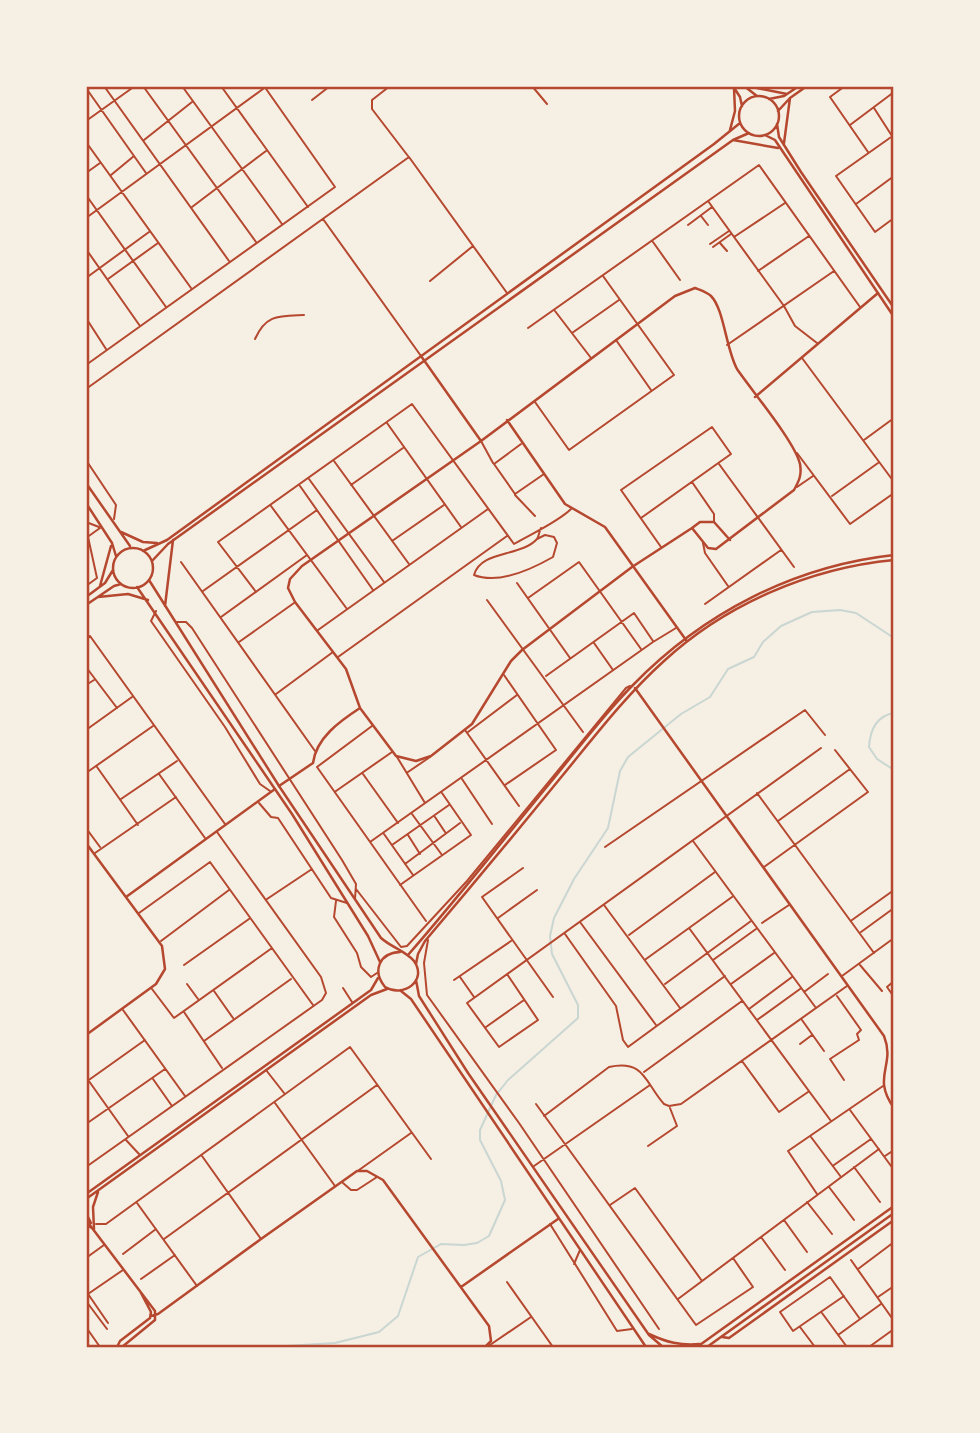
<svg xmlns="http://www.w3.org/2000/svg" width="980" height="1433" font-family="Poppins,sans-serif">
	<rect width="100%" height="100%" fill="#f6efe4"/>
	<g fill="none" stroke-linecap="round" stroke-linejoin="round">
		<!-- stream -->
		<path stroke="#c9d6d2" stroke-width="2" d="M894,713C876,716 870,731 869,747L877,759L894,770
			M269,1347L335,1343L379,1332L398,1316L418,1257L441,1244L464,1245L477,1243L489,1236L505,1200L501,1181L480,1140V1130L496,1095L508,1080L578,1018V1005L552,954L550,936L554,918L574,879L608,828L620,771L628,757L681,714L710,697L728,669L754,657L763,642L781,626L812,612L840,610L856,613L894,638"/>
		<!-- minor -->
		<path stroke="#b5482f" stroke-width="2" d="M104,86L229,261
			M143,86L256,242
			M182,86L282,224
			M221,86L308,207
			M390,86L372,100V109L408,156
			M532,86L547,104
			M845,86L830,97L868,152
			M86,88L146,173
			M312,100L330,86
			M874,108L892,136
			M86,121L135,86
			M850,125L894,92
			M894,135L836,176L875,232L894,218
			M144,140L192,102
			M86,142L191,288
			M86,173L100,163
			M111,175L134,156
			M86,195L166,307
			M708,201L784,306L795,326L817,343
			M856,204L894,176
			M192,207L266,151
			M701,216L708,225
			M86,218L263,89
			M323,219L421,356
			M688,225L712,207
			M734,237L785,203
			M653,242L680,280
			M720,243L727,251
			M710,244L729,231
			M713,247L731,234
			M86,249L140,326
			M758,271L809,236
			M86,278L149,232
			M108,279L158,243
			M430,281L473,246
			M555,311L591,358
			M86,318L106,349
			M528,328L759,165L860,307
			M572,333L619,300
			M255,339C266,314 279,316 304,315
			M616,340L651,390
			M727,345L834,271
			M802,358L894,482
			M86,365L335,187L264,86
			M86,389L409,157L507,293
			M535,402L569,450L674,375L603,276
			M387,423L461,527
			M864,440L894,418
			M481,441L493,463
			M521,444L494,464L515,494L544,474
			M797,453L850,524L894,493
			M86,460L116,505L114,519
			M334,461L409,564
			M719,464L794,567
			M309,479L384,582
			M692,482L714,514V521
			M351,485L403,448
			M300,486L373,590
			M797,487L813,476
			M515,495L535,516
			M832,496L878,463
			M271,506L347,609
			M641,518L731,454L712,427L621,490L661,547
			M86,522L99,527
			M86,538L100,528
			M537,539L545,535L554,537L557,543L553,557C532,569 499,585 474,575C481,550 521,557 537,539C539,536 539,532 541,528
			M392,541L444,505
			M703,543L705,553L728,586
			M181,562L315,751
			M517,583L570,658
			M86,586L97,578L88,537
			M203,591L317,510
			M256,592L218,542L412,404L514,544C531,534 558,522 571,509
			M528,598L579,562L641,649
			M487,600L583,732
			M705,604L781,550
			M156,611L151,621L225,727L260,784L270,791
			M221,617L307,555
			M176,622H186L192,628L342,860L356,884L355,899
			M318,630L488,509
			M86,640L90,636L225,824
			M239,642L294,603
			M594,643L613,670
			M338,657L507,536
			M86,667L117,708
			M504,675L556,750L505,785
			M546,676L634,613L653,641
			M86,685L94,680
			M276,694L333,652
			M372,726L317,767L426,921
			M86,730L132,697
			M465,730L519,806
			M468,732L517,695
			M397,757L425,803
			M97,767L138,825
			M408,772L430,757
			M86,773L153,726
			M159,774L205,838
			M363,774L398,823
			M462,779L492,824
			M336,791L392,752
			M757,793L874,953
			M121,799L177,761
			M259,803L271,817L278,818L331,898L347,903
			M412,814L442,855
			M435,817L445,832
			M778,821L850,769
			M86,828L100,847
			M384,834L413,875
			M408,835L420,854
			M693,841L816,1008
			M370,842L653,642L676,628
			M392,845L449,805
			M605,847L805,710L825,735
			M95,853L176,797
			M405,864L460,823
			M764,867L868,792L835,750
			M523,868L482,897L553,997
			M400,885L471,835L442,793
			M356,889L401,947L407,946L467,881L626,688L630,686
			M267,899L312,869
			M336,901L334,917L357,953L361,967L371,977L377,973
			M604,905L680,1008
			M139,913L210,862L313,1005
			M498,918L537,890
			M852,920L894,890
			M580,922L656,1025
			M762,923L789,905
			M689,928L831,1121
			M861,932L894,908
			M565,934L616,1006L623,1040L628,1047L725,976
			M629,935L715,872
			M428,940L424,963L427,995L519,1123L659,1329
			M161,941L229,890
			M646,959L732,897
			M713,960L756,929
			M184,965L249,919
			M860,965L882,991
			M507,974L538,1020L499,1047L467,1003L821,748
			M842,976L894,938
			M460,977L474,997
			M454,980L511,941
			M894,981L887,987L894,997
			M187,984L198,999
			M665,984L751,921
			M731,984L774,953
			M343,988L352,1002
			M152,989L174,1018L272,948
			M214,991L233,1018
			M804,992L828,974
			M837,996L861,1030L857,1034L859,1040L830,1059L844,1080
			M749,1009L792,977
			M123,1010L185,1096
			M184,1012L222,1068
			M757,1020L800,989
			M802,1020L824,1051
			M486,1027L524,1000
			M204,1041L291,979
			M800,1044L812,1035
			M742,1061L779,1112L808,1092
			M266,1070L284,1093
			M644,1072L742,1001
			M86,1077L128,1136
			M153,1079L172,1106
			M86,1082L145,1040
			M275,1103L335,1186
			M536,1104L696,1325L753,1287L733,1258
			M850,1110L894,1170
			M544,1116L609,1067C645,1059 645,1083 664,1104L669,1106L681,1104L847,986
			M86,1124L165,1069
			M811,1137L841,1177
			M126,1140L139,1154
			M648,1146L677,1126L670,1108
			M202,1156L261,1239
			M885,1156L894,1150
			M834,1165L871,1139
			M534,1166L650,1085
			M86,1167L322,1000L326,993L321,977L217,832
			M854,1167L880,1202
			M359,1170L411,1133
			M343,1183L351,1190H357L377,1177
			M829,1187L854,1220
			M817,1194L788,1151L883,1086
			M807,1202L832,1234
			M137,1203L197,1286
			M610,1205L635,1188L702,1281
			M784,1220L807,1252
			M96,1224H106L350,1047L431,1159
			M550,1224L617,1331L632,1329
			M761,1237L785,1270
			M164,1239L377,1085
			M123,1254L156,1229
			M86,1258L104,1245
			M851,1260L894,1321
			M574,1264L580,1250
			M858,1269L894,1242
			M141,1279L175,1255
			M507,1282L553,1347
			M86,1291L108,1323
			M88,1294L123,1270
			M844,1296L793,1331L780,1312L830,1277L860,1319
			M878,1297L894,1286
			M678,1299L879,1149
			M86,1301L107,1329
			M822,1313L847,1347
			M86,1327L100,1347
			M800,1327L815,1347
			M838,1335L881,1304
			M487,1347L531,1317
			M869,1347L894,1329"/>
		<!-- tertiary -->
		<path stroke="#b5482f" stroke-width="2.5" d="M695,288C700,290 707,292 711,296C724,309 726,349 737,369C752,391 795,442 800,464C802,475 799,481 794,490L716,549L708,548L692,528L632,567L522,650L511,661L472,724L431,756L416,761L396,756L360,708L346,669L295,602L288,588L290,579L302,566L481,441L675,296Z
			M421,356L481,441
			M755,397L878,293
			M507,420L565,504L605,527L686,640
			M692,528L700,522H714L730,540
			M635,688L884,1036C896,1066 871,1076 894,1108
			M279,786L313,763C316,738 340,721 360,708
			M86,843L162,946L165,969L156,984L86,1035
			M126,897L275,789
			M86,1213L91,1223
			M86,1220L155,1311V1320L122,1347
			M461,1287L558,1219
			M151,1316L158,1314L261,1239L357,1171H367L383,1180L489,1326L491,1341L485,1347
			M722,1337L729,1338L894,1220
			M117,1347L120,1341L150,1318L151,1312L141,1293"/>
		<!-- secondary -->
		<path stroke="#b5482f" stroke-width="2.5" d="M733,86L740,97L742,106
			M744,86L757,96
			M747,86L787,94
			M739 116a20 20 0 1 1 40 0a20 20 0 1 1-40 0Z
			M769,99L784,96L799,86
			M778,111L790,98L807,86
			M777,124L779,137L801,172L894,308
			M730,130L735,111L734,88
			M765,135L775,140L894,317
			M733,140L778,148
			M784,143L790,98
			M86,483L130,546
			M86,503L112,543L116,556
			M121,532L143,542L157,543
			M113 568a20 20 0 1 1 40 0a20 20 0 1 1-40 0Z
			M143,551L167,540L714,144L740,123
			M152,561L168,544L733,140L749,133
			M149,580L279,786L381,938C391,947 407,952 414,961C428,981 403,998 385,987C372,971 379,953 400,952
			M100,586L111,546
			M137,587L292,814L368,936L380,962
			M86,597L105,583L113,570
			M98,597L128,594L148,600
			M86,605L114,586L121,584
			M165,606L173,540
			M408,955C457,899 503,840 550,783C577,750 603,715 633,685C703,613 794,566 894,555
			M416,964L418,954L425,941C470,888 514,835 558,781C592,740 624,697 664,661C726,604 810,568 894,560
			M416,980L419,996L468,1073L649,1335L663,1347
			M401,991L411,999L646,1347
			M86,1194L371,990L378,978
			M86,1199L371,995L387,989
			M86,1225L94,1229
			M94,1229L93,1207L98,1192
			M649,1334C666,1342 681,1346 700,1344
			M697,1347L894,1206
			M707,1347L894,1213"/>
	</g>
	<!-- border -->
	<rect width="980" height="1433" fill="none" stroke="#f6efe4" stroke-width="175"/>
	<rect x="88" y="88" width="804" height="1258" fill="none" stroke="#b5482f" stroke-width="2.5"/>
</svg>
